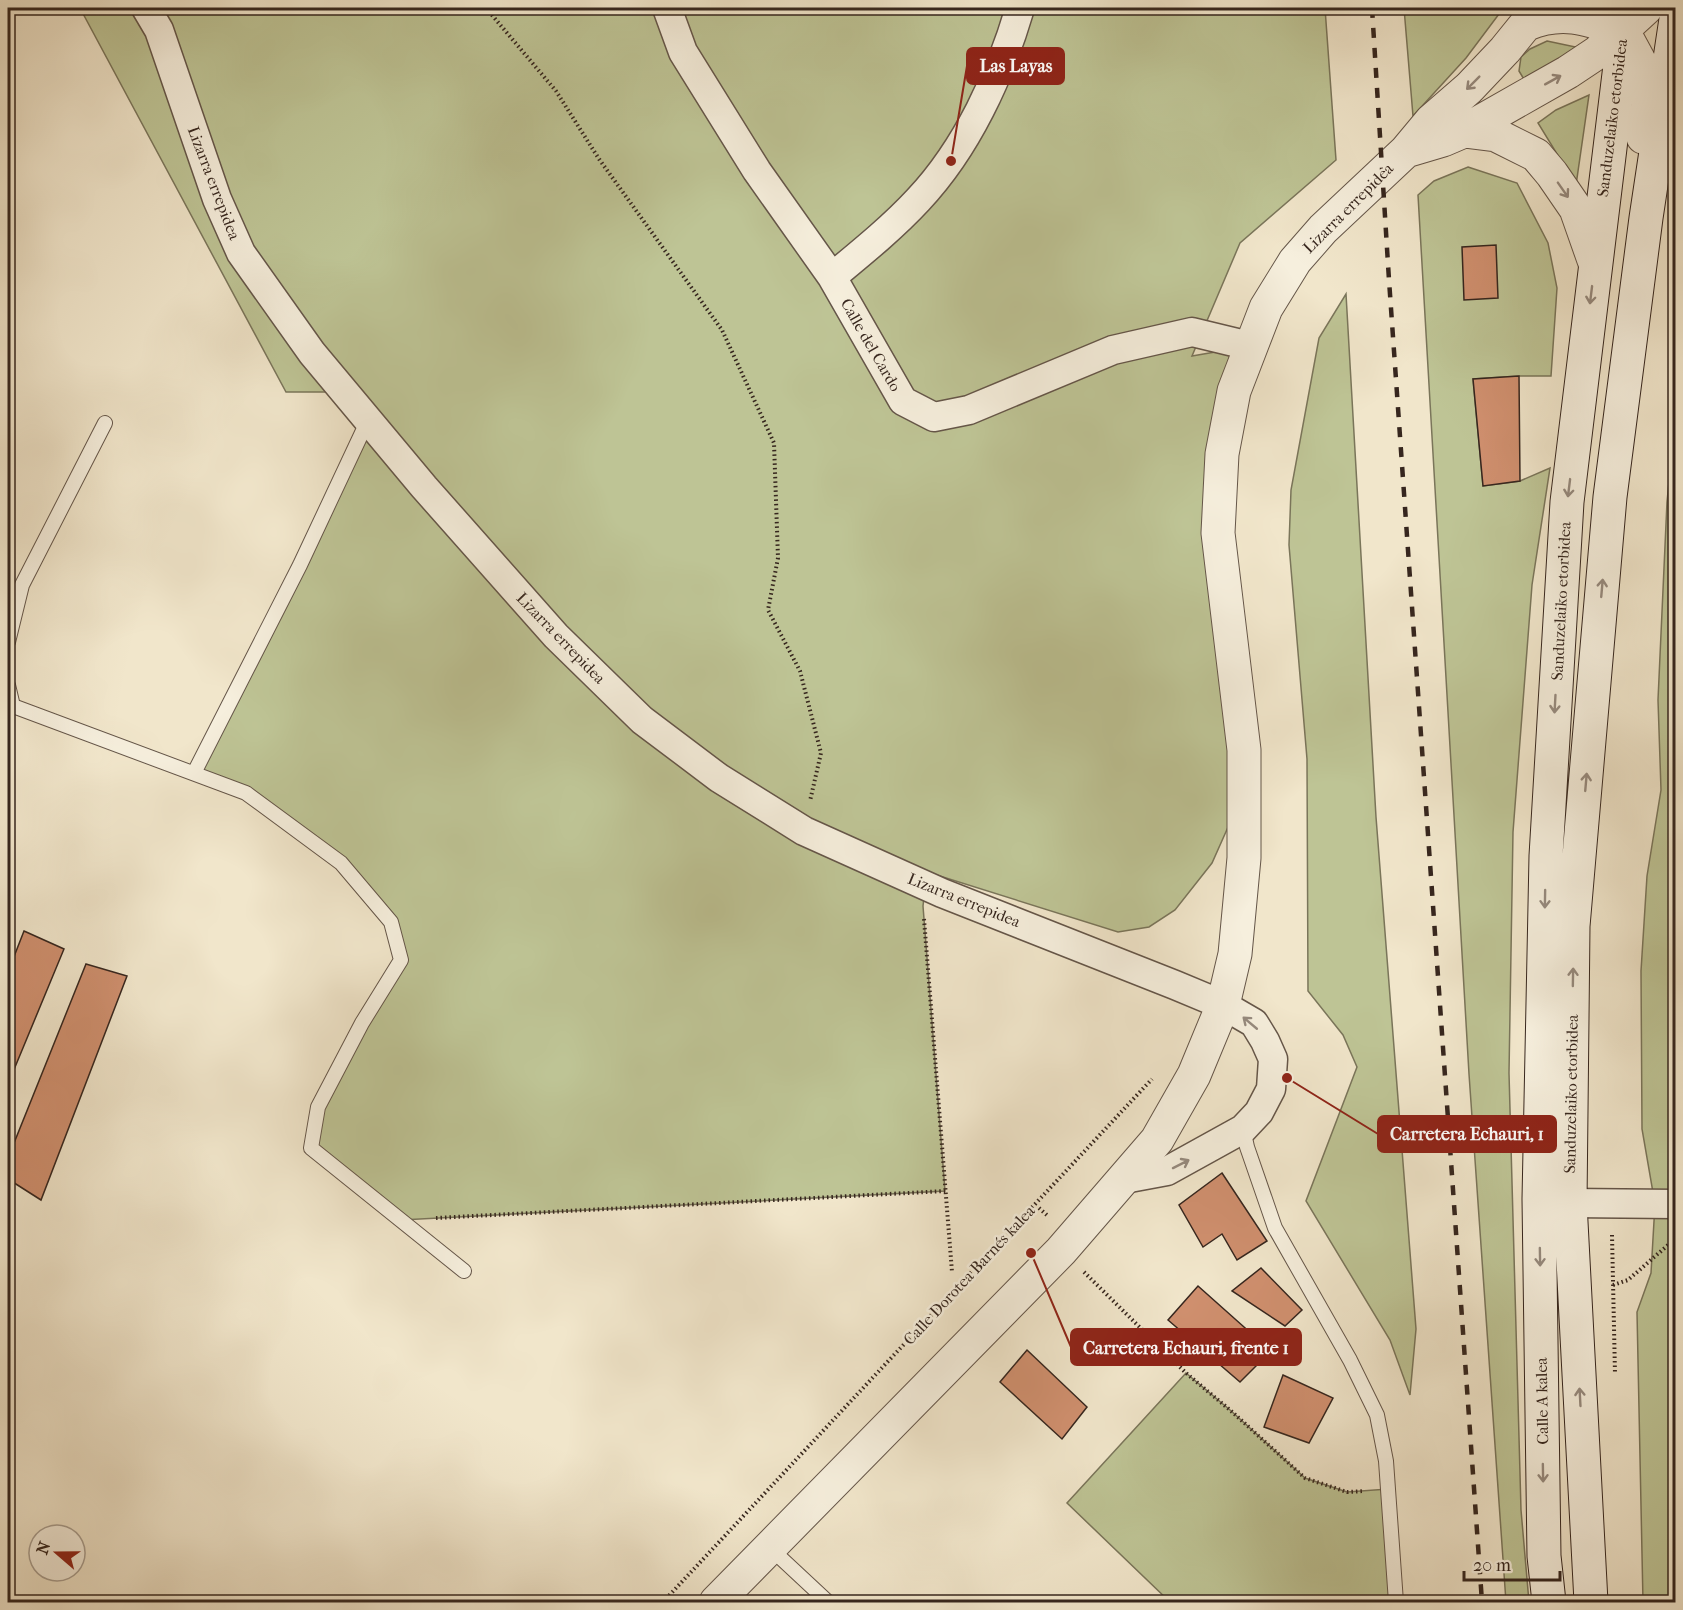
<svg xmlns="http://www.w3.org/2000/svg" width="1683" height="1610" font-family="'IM FELL French Canon',serif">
	<rect width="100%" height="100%" fill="#f1e6cb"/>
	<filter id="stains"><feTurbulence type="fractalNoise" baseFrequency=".00333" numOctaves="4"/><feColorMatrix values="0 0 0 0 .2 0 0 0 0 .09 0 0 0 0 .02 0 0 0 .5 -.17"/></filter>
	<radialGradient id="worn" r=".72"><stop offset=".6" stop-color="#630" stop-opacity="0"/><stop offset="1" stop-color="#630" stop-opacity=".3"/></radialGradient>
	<!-- green -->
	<path fill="#bec495" stroke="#7a755a" stroke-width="1.5" d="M80,8H1325L1336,160L1240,243L1192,356L1250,346L1218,533L1245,789L1212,863L1175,910L1149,927L1118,932L927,872L923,906L945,1191L401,1220L311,1148L318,1107L401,960L391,922L341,863L246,793L194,773L368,420L345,392H286Z
		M1404,8H1502V10L1466,58L1413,116Z
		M1547,41L1585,49L1525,81L1519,71L1521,57L1530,49Z
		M1589,95L1576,185L1538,123L1556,110Z
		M1468,167L1517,183L1548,243L1557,288L1551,376H1519L1473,379L1483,486L1520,481L1550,468L1532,585L1513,832L1509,1073L1521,1510L1529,1602H1506L1469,1074L1418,195L1434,181Z
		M1346,294L1376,817L1416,1329L1410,1395L1390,1340L1306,1201L1357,1067L1343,1035L1308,991L1307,759L1289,545L1291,490L1319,338Z
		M1675,420V1602H1643L1637,1312L1651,1273L1655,1204L1642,1129L1641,971L1647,876L1661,790L1658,700L1667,502Z
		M1186,1373L1230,1410L1305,1478L1347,1492L1388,1489L1396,1602H1170L1067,1503Z"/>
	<!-- building -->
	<path fill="#cf8f6e" stroke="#36261e" stroke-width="1.5" d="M1496,245L1498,298L1464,300L1462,247Z
		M1519,376L1520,481L1483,486L1473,379Z
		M24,931L64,949L8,1084V972Z
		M86,964L127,976L41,1200L8,1179V1158Z
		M1222,1173L1267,1241L1237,1260L1222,1234L1203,1247L1179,1205Z
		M1261,1268L1302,1310L1285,1326L1232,1291Z
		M1198,1286L1271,1351L1240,1382L1168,1320Z
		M1027,1350L1087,1407L1062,1439L1000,1382Z
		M1283,1375L1333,1398L1309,1443L1264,1427Z"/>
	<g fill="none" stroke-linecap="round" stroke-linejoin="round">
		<!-- service casing -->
		<g stroke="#655649" stroke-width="16">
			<path id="service" d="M8,642L22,585L105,423
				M8,685L13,706L246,793L341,863L391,922L401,960L362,1023L318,1107L311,1148L464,1271
				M194,773L300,565L368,420
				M1243,1129L1247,1147L1275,1228L1350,1360L1377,1415L1386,1461L1396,1602
				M769,1547L828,1602"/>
		</g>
		<!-- minor casing -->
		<g stroke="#655649" stroke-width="31">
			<path id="minor" d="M146,8L159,30L217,199L241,253L312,353L424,487L556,636L642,720L719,778L804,831L942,893L1175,985L1223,1005L1254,1023L1265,1041L1273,1059L1271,1089L1259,1112L1243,1129L1167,1171L1124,1179
				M667,8L683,52L757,171L832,277L903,401L934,417L969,410L1113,350L1192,332L1250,346
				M832,277C861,253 892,228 918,200C967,148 1000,76 1020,8
				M1570,1203L1676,1204"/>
		</g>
		<!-- tertiary casing -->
		<g stroke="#655649" stroke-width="35">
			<path id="tertiary" d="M1527,24C1563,9 1588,19 1623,31L1649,79L1648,104L1643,137
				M1464,131L1496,135L1536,155L1552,174L1576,209L1595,263
				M1406,151L1443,140L1464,131L1568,72L1598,52L1646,8
				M716,1602L1061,1251L1157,1140L1194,1075L1223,1005L1235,954L1244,858V750L1218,533L1222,454L1234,391L1266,308L1295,261L1323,229L1406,151L1431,121L1469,88L1505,50L1539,8"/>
		</g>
		<!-- secondary casing -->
		<g stroke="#36261e" stroke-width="35">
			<path id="secondary" d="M1549,1602L1544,1556L1539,1199L1546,856L1567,502L1627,8
				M1591,1602L1570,1203L1573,926L1610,497L1646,218L1676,19"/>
		</g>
		<!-- path -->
		<path stroke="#36261e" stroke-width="4" stroke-dasharray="1.5 3" stroke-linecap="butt" d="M486,8L556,91L599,159L722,330L774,443L778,558L768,610L800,671L821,753L810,801
			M924,919L952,1272
			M1039,1208L1049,1217
			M436,1218L945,1191
			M1612,1235L1615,1374
			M1084,1272L1186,1373L1230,1410L1305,1478L1347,1492L1364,1491
			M1613,1285L1628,1280L1676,1238
			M663,1602L1152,1079"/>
		<!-- service -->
		<use href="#service" stroke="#f6efdd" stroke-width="14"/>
		<!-- minor -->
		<use href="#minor" stroke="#f6efdd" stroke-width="28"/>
		<!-- tertiary -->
		<use href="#tertiary" stroke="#f6efdd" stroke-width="33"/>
		<!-- secondary -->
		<use href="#secondary" stroke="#f6efdd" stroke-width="33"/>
		<!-- rail -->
		<path stroke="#36261e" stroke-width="4.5" stroke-dasharray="10 10" stroke-linecap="butt" d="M1372,8L1389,280L1482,1602"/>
	</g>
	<!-- one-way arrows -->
	<defs><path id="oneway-shaft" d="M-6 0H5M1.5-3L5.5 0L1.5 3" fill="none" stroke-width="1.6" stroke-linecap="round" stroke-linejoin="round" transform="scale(1.5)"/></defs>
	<g stroke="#968a7e">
		<use href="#oneway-shaft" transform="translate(1553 80) rotate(-29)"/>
		<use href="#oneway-shaft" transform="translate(1473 83) rotate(135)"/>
		<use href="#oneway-shaft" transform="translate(1563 190) rotate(55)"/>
		<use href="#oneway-shaft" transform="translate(1591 295) rotate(97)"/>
		<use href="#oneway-shaft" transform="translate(1569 488) rotate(97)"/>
		<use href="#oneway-shaft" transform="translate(1602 588) rotate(-85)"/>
		<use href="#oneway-shaft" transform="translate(1555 704) rotate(93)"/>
		<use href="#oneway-shaft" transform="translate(1586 782) rotate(-85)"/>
		<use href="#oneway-shaft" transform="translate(1545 899) rotate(91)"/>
		<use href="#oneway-shaft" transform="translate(1573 977) rotate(-89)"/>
		<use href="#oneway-shaft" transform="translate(1250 1023) rotate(-140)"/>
		<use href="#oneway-shaft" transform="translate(1181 1164) rotate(-27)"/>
		<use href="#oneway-shaft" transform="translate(1540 1257) rotate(89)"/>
		<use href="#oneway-shaft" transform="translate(1580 1397) rotate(-93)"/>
		<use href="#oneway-shaft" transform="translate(1543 1473) rotate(89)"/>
	</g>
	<g text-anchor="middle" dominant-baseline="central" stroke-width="5" stroke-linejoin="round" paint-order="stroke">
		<!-- street labels -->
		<g font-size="16" fill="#36261e" stroke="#f6efdd">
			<text transform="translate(1612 118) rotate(-83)">Sanduzelaiko etorbidea</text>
			<text transform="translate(214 183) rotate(69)">Lizarra errepidea</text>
			<text transform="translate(1348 208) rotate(-45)">Lizarra errepidea</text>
			<text transform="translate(871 345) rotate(60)">Calle del Cardo</text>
			<text transform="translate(1561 601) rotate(-87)">Sanduzelaiko etorbidea</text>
			<text transform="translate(561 638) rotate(46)">Lizarra errepidea</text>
			<text transform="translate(964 900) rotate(22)">Lizarra errepidea</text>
			<text transform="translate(1571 1094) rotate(-89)">Sanduzelaiko etorbidea</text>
			<text transform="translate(969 1275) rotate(-47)">Calle Dorotea Barnés kalea</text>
			<text transform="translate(1542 1401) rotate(-91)">Calle A kalea</text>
		</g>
	</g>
	<!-- callouts -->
	<path fill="none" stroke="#8f2418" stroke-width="2" d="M951 161L967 66M1287 1078L1378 1134M1031 1253L1071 1347"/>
	<g fill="#8f2418" stroke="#f6efdd" stroke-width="2">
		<circle cx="951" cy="161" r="6"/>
		<circle cx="1287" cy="1078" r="6"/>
		<circle cx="1031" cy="1253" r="6"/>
	</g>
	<g fill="#8f2418" stroke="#8f2418" stroke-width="2">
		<rect x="967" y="48" width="97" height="36" rx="6"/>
		<rect x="1378" y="1116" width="178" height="36" rx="6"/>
		<rect x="1071" y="1329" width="230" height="36" rx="6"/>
	</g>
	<g font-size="18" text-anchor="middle" font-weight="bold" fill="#fff">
		<text x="1016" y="72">Las Layas</text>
		<text x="1467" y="1140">Carretera Echauri, 1</text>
		<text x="1186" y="1354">Carretera Echauri, frente 1</text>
	</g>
	<!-- margin -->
	<rect width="1683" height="1610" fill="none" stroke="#f1e6cb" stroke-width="30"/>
	<rect x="9" y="9" width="1665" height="1592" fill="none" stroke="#36261e" stroke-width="3"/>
	<rect x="15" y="15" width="1653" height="1580" fill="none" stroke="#36261e" stroke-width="1.5"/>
	<!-- north arrow -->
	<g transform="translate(57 1553) rotate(290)"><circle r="28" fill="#f6efdd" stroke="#a99f91" stroke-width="1.5"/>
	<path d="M0-4.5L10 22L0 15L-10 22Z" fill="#8f2418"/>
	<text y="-9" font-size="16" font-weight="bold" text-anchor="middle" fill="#36261e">N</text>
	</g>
	<!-- scale -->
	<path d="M1464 1571v9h96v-9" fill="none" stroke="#36261e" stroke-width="3"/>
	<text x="1473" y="1571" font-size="18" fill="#36261e" stroke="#f6efdd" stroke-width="4.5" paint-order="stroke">20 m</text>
	<rect width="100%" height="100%" filter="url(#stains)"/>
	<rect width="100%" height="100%" fill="url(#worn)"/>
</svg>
